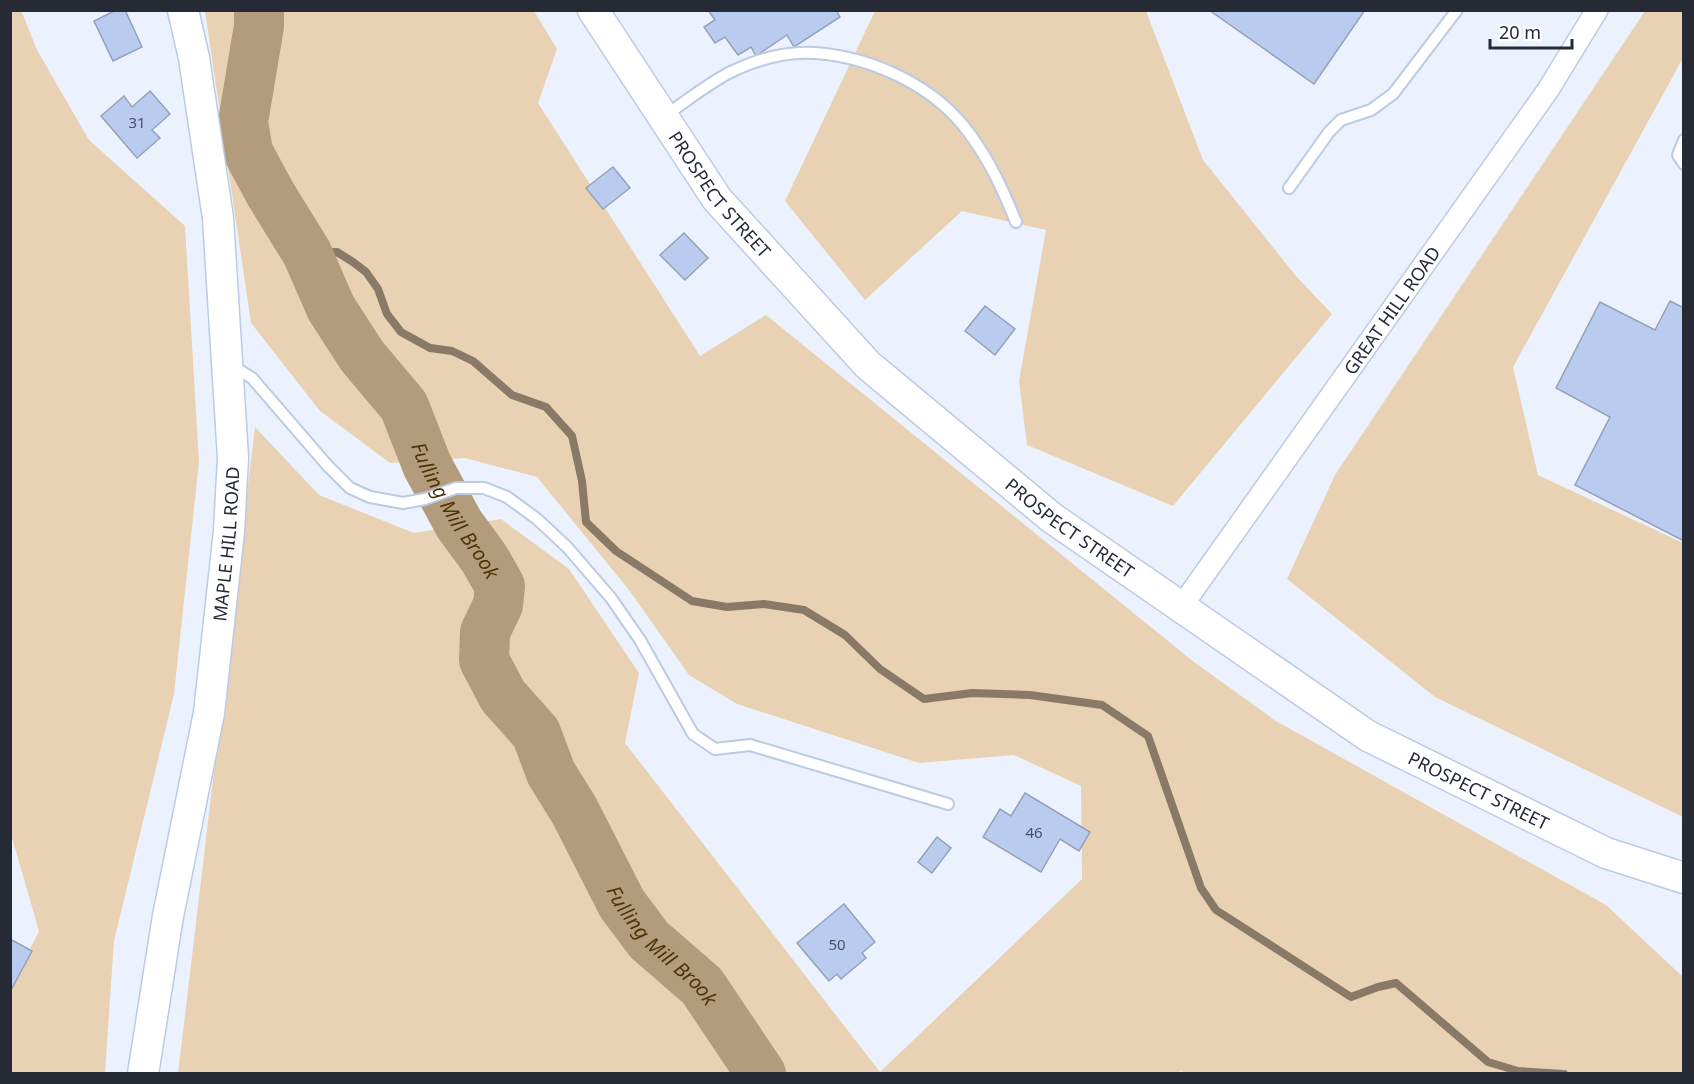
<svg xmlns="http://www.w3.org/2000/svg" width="1694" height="1084" font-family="'Noto Sans',sans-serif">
	<rect width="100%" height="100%" fill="#ecf2fd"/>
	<!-- green -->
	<path fill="#e9d2b3" d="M21,10L37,50L89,140L185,226L199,462L174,694L114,941L105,1073H11L10,989L39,931L10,831V11Z
		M205,11H534L557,49L538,103L700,356L766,315L1194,662L1276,721L1606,905L1683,977V1073L1188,1074L1181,1071L1176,1074H178L255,427L319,495L414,533L501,519L569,569L639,673L625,743L880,1072L1082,879L1081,786L1014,755L919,763L737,704L689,675L629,590L537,477L465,458L390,463L320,411L251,323Z
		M875,11H1146L1203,160L1296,276L1332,314L1173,506L1027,445L1019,381L1046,230L962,211L865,300L785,201Z
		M1645,11H1683V58L1513,367L1538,475L1683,543V817L1435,697L1287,579L1335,475Z"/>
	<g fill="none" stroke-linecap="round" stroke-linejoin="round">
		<!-- stream -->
		<path stroke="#887a66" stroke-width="8" d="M307,253L337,252L353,262L366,272L378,289L387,314L401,332L430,348L452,351L473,361L512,395L546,407L572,436L582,481L586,522L616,551L692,601L727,607L764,604L804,610L845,635L880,669L924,699L972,693L1030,695L1102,705L1148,736L1201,888L1216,910L1351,997L1378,987L1396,983L1488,1062L1518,1071L1564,1074"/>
		<!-- river -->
		<path stroke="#b29c7b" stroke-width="50" id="s1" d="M259,10V26L243,122L248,152L270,193L307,253L331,308L362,356L404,406L427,465L459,524L484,558L500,586L498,605L485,632L484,660L503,696L536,733L551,773L574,810L622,904L649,940L702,986L761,1074"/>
	</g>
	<!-- building -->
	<path fill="#b9ccef" stroke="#94a1ba" stroke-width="1.5" d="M116,10H125L142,47L113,61L94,21Z
		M708,10H836L840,17L794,47L787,35L756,56L751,47L738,55L725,37L715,43L704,27L715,20Z
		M1209,10H1365L1314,84Z
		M150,91L170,114L152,130L160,138L137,158L101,116L124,96L132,107Z
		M613,167L630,188L603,209L586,188Z
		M684,233L708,258L685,280L660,255Z
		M1670,301L1684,308V541L1575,485L1610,417L1556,388L1600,302L1655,330Z
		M985,306L1015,329L995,355L965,331Z
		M1025,793L1090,832L1079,851L1060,839L1041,872L983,837L1000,809L1011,816Z
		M937,837L951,848L932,873L918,862Z
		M844,904L875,942L862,953L866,958L841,979L837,974L829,981L797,943Z
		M10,939L32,951L10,992Z"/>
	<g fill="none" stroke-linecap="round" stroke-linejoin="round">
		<!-- lane casing -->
		<g stroke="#bccae4" stroke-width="14">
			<path id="lane" d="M666,115C685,102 714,79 735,70C759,59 788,51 815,53C872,57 935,86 969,133C990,161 1003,190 1016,222
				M1684,140L1678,155L1684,164
				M1289,188L1329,132L1341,120L1371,110L1393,94L1457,10
				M231,365L252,378L327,465L350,488L370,497L403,503L425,499L456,488H484L507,497L537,519L567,547L611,598L640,640L693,734L715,749L750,745L948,804"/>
		</g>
		<!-- street casing -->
		<g stroke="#bccae4" stroke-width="24">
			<g id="street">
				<path id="s2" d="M1181,607L1548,90L1597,10"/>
			</g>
		</g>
		<!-- secondary casing -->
		<g stroke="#bccae4" stroke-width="33">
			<g id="secondary">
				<path id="s3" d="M593,10L717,199L868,365L1052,518L1368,736L1606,853L1684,878"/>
				<path id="s4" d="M143,1074L168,916L209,713L229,531L233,458L218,218L194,58L183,10"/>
			</g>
		</g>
		<!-- lane -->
		<use href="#lane" stroke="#fff" stroke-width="10"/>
		<!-- street -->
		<use href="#street" stroke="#fff" stroke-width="21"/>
		<!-- secondary -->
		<use href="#secondary" stroke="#fff" stroke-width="30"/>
	</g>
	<g text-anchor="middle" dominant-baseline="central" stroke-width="4.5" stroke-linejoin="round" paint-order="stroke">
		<!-- number labels -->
		<g font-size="15" fill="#4a5263">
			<text x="137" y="122">31</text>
			<text x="1034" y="832">46</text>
			<text x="837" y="944">50</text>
		</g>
		<!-- street labels -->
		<g font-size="18" fill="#252a34" stroke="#fff">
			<text stroke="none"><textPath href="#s3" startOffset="224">PROSPECT STREET</textPath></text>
			<text stroke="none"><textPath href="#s2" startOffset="364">GREAT HILL ROAD</textPath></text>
			<text stroke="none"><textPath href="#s3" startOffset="710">PROSPECT STREET</textPath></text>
			<text stroke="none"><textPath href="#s4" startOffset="537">MAPLE HILL ROAD</textPath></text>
			<text stroke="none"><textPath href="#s3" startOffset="1197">PROSPECT STREET</textPath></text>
		</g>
		<!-- water labels -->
		<g font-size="20" font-style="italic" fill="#4d3509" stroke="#fff">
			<text stroke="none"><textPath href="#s1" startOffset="560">Fulling Mill Brook</textPath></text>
			<text stroke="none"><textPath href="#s1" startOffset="1065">Fulling Mill Brook</textPath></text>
		</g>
	</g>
	<!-- border -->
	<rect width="1694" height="1084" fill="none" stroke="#252a34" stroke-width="24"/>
	<!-- scale -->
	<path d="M1490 39v9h82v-9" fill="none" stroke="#252a34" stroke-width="3"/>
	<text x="1499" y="39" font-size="18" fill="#252a34" stroke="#ffffff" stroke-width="4.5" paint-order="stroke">20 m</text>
</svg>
